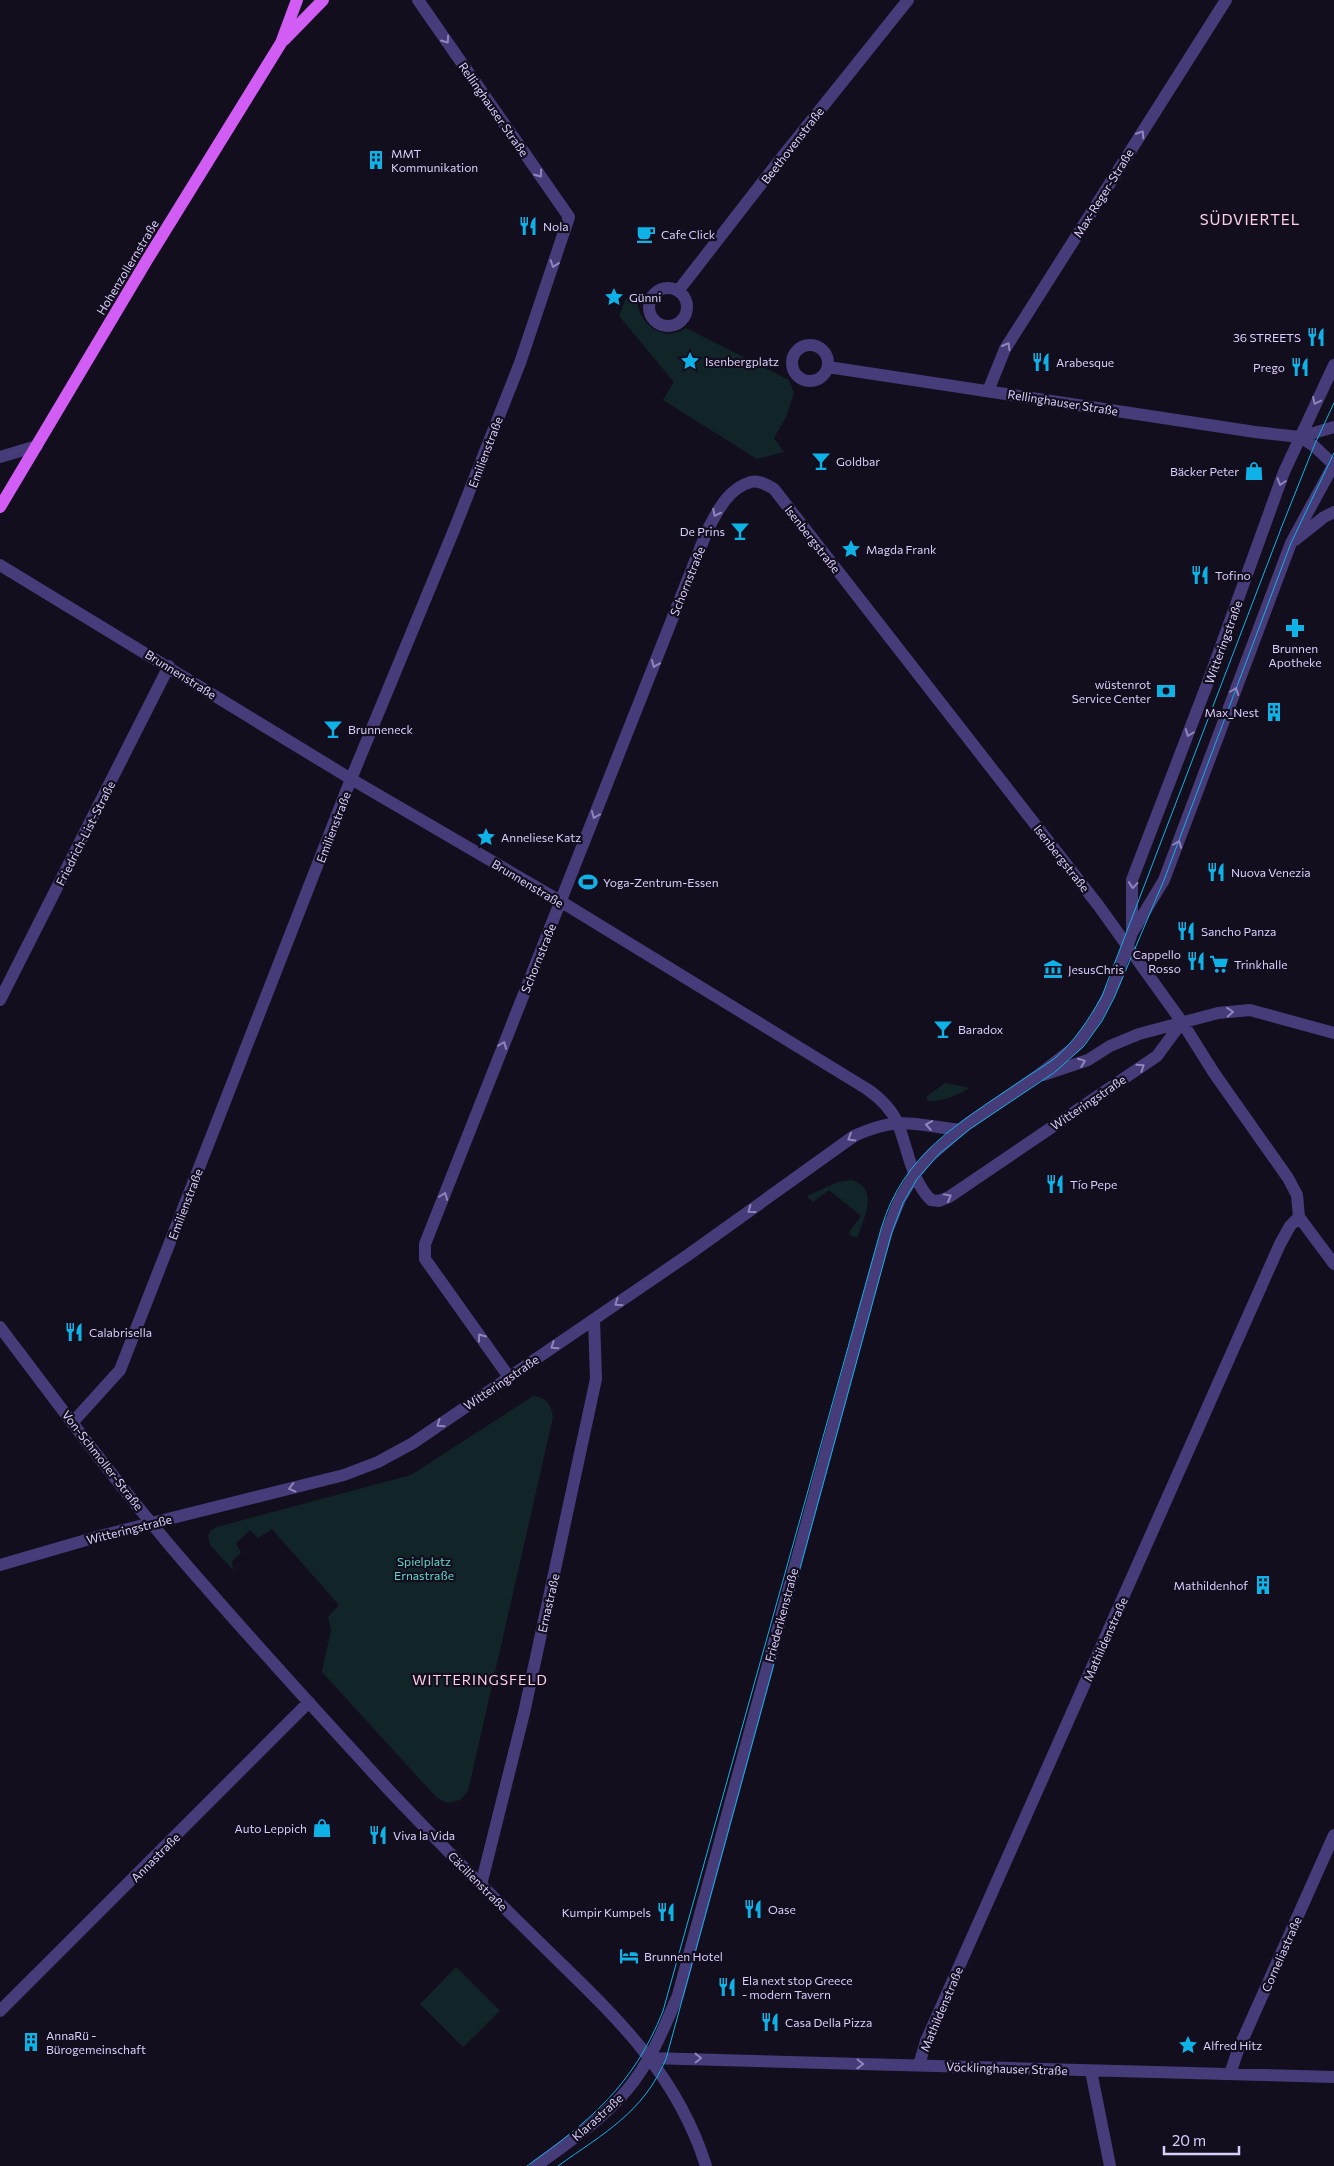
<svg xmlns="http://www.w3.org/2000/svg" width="1334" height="2166" font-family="Commissioner,sans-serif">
	<rect width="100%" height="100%" fill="#130e1e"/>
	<!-- green -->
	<path fill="#112528" d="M626,298L637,303C642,326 664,343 686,328L789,380L794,393L786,417L774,438L784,452L757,459L663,400L674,382L619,316Z
		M945,1083L970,1088C959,1094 940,1104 927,1100L926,1097Z
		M851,1180C880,1187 864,1219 857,1238L850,1235L849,1232L861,1216L829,1190L813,1202L807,1196L838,1182Z
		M533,1396C546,1397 551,1404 553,1417L468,1791L460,1800L447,1803L437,1798L322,1672L331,1630L328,1617L339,1605L272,1529L258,1538L250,1530L236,1543L241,1553L232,1561L233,1570L210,1545L208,1536L211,1530L217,1527L411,1475Z
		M456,1967L500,2011L463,2047L420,2004Z"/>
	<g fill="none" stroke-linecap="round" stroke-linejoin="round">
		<!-- minor -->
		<path stroke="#473c7a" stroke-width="12" d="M649 307a19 19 0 1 1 38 0a19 19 0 1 1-38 0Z
			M678,291L779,161L908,0
			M792 363a18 18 0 1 1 36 0a18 18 0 1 1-36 0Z
			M828,367L1255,432L1300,437L1334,427
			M988,391L1005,349L1226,0
			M1300,437L1314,446L1334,465
			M0,457L37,446
			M1295,540L1324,517L1334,512
			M0,565L351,779L560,901L867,1089C880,1098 892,1110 898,1124C908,1149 911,1180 931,1200L939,1201L949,1197L1157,1056L1182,1022
			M1132,933V880L1211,674L1284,472L1334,365
			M0,1000L169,666
			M1043,1075L1088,1060L1110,1046L1139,1034L1218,1013L1250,1010L1334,1033
			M0,1327C58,1404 115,1481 177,1554C246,1634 317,1712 388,1789C436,1840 486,1890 536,1939C607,2009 675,2067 706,2166
			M509,1377L425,1259V1244L707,531C717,512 728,488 751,482C759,480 767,485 774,489L1098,905L1182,1022L1214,1073L1288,1178L1297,1195L1299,1217L1334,1264
			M72,1423L120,1370L351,779L454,530L520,363L569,217L418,0
			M0,1565L100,1536L344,1475L378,1462L413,1443L688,1255L854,1136C898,1115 915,1125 960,1130
			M481,1885L524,1713L596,1379L594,1319
			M0,2011L309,1702
			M649,2058L1334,2077
			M919,2065L926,2041L1280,1244L1290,1226L1299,1217
			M1091,2071L1110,2166
			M1230,2074L1238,2050L1334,1835
			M536,2166C567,2143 602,2120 627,2090C650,2063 664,2028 678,1995L879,1258L887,1231L900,1199L915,1174L929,1157L966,1125L1036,1077L1076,1046L1096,1019L1114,984L1132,933L1164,880L1291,543L1334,464"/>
		<!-- major -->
		<path stroke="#d25df4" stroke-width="12" d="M284,40L323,0
			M0,507L147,260L281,43L297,0"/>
		<!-- tram -->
		<path stroke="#0fb2e7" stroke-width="1" d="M527,2166C590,2121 633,2086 663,2011L881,1229C903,1154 959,1123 1019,1082C1030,1074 1043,1067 1054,1059C1075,1041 1089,1019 1102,996L1282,526L1314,446L1334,403
			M558,2166C604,2133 643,2113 666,2059L892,1232L903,1203L917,1179L939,1154L970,1129L1055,1072L1084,1046L1102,1021L1114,998L1164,880L1291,543L1334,453"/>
	</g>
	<!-- one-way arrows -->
	<defs><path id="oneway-chevron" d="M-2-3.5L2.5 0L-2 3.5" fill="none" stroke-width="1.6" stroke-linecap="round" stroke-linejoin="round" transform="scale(1.25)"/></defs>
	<g stroke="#9085bb">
		<use href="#oneway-chevron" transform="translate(446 40) rotate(55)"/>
		<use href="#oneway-chevron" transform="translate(1141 134) rotate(-58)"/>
		<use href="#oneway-chevron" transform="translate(539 174) rotate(55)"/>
		<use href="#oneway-chevron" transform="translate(554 264) rotate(109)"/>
		<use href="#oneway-chevron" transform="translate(1007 346) rotate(-60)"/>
		<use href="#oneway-chevron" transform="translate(1316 401) rotate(115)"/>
		<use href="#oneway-chevron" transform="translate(1281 482) rotate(108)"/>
		<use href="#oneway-chevron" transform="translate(716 513) rotate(117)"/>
		<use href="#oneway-chevron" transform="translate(655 664) rotate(112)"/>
		<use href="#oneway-chevron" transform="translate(1235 691) rotate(-69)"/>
		<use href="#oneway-chevron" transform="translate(1189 733) rotate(111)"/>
		<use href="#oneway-chevron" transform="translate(595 815) rotate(112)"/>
		<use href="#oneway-chevron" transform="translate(1178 844) rotate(-69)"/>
		<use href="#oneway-chevron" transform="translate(1133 885) rotate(95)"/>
		<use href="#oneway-chevron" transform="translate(1230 1012) rotate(-5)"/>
		<use href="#oneway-chevron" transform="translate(503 1045) rotate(-69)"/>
		<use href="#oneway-chevron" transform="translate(1082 1062) rotate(-21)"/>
		<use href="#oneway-chevron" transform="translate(1141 1067) rotate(-34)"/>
		<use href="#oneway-chevron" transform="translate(929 1125) rotate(-170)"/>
		<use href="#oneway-chevron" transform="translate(851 1138) rotate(149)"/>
		<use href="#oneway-chevron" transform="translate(444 1196) rotate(-69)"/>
		<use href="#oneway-chevron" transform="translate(948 1197) rotate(-29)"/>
		<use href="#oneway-chevron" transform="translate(751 1210) rotate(144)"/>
		<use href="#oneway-chevron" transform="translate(618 1303) rotate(145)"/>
		<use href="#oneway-chevron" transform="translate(481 1337) rotate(-126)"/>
		<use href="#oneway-chevron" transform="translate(554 1346) rotate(146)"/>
		<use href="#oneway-chevron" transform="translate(440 1424) rotate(145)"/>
		<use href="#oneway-chevron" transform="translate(292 1488) rotate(166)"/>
		<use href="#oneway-chevron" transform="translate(698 2058) rotate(-1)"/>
		<use href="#oneway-chevron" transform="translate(860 2064) rotate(1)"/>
	</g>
	<!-- icons -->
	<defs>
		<g id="building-bare" transform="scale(1.5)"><path d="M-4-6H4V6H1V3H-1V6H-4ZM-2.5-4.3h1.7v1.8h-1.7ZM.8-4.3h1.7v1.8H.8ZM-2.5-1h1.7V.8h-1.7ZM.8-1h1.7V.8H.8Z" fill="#0fb2e7" stroke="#130e1e" stroke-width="2.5" paint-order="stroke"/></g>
		<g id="restaurant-bare" transform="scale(1.5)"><path d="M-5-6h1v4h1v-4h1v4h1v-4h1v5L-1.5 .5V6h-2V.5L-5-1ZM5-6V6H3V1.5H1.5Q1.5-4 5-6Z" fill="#0fb2e7" stroke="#130e1e" stroke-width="2.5" paint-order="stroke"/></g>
		<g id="cafe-bare" transform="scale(1.5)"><path d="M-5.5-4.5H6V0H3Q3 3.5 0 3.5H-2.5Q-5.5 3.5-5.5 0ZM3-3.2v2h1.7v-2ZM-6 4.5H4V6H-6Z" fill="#0fb2e7" stroke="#130e1e" stroke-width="2.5" paint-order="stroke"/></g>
		<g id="sight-bare" transform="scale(1.5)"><path d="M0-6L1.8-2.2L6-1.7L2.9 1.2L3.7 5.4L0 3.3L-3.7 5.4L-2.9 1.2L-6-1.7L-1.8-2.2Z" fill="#0fb2e7" stroke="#130e1e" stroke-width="2.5" paint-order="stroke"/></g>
		<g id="bar-bare" transform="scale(1.5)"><path d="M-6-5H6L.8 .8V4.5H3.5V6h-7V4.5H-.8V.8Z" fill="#0fb2e7" stroke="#130e1e" stroke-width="2.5" paint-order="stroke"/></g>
		<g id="shop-bare" transform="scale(1.5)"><path d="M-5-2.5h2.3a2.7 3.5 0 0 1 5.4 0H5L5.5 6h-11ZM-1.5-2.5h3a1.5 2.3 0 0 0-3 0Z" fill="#0fb2e7" stroke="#130e1e" stroke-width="2.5" paint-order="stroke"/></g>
		<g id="pharmacy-bare" transform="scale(1.5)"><path d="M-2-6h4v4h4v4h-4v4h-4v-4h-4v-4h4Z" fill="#0fb2e7" stroke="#130e1e" stroke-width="2.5" paint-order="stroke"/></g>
		<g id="bank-bare" transform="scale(1.5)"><path d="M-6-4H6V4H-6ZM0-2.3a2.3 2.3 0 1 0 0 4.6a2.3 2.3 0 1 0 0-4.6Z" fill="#0fb2e7" stroke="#130e1e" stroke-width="2.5" paint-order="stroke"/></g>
		<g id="stadium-bare" transform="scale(1.5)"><path d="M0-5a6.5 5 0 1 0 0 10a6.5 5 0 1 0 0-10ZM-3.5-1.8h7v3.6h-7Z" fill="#0fb2e7" stroke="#130e1e" stroke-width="2.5" paint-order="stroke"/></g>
		<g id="supermarket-bare" transform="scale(1.5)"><path d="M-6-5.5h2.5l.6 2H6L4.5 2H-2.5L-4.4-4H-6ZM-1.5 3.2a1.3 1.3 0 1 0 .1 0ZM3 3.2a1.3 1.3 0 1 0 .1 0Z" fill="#0fb2e7" stroke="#130e1e" stroke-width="2.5" paint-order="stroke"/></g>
		<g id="museum-bare" transform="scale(1.5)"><path d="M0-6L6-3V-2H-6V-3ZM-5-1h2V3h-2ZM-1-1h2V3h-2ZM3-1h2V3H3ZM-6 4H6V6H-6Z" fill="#0fb2e7" stroke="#130e1e" stroke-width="2.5" paint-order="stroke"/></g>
		<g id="hotel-bare" transform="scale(1.5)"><path d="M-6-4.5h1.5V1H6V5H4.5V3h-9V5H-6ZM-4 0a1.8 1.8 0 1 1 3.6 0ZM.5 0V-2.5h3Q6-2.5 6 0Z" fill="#0fb2e7" stroke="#130e1e" stroke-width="2.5" paint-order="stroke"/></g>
	</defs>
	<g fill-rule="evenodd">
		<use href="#building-bare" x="376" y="160"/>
		<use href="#restaurant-bare" x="528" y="226"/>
		<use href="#cafe-bare" x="646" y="234"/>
		<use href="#sight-bare" x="614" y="297"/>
		<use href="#restaurant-bare" x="1316" y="337"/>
		<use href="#sight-bare" x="690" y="361"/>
		<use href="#restaurant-bare" x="1041" y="362"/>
		<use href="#restaurant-bare" x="1300" y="367"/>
		<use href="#bar-bare" x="821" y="461"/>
		<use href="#shop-bare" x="1254" y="471"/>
		<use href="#bar-bare" x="740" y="531"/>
		<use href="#sight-bare" x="851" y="549"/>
		<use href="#restaurant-bare" x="1200" y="575"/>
		<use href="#pharmacy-bare" x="1295" y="628"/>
		<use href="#bank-bare" x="1166" y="691"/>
		<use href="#building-bare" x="1274" y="712"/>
		<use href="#bar-bare" x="333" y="729"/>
		<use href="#sight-bare" x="486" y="837"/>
		<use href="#restaurant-bare" x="1216" y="872"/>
		<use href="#stadium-bare" x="588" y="882"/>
		<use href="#restaurant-bare" x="1186" y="931"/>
		<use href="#restaurant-bare" x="1196" y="961"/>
		<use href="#supermarket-bare" x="1219" y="964"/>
		<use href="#museum-bare" x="1053" y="969"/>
		<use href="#bar-bare" x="943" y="1029"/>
		<use href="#restaurant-bare" x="1055" y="1184"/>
		<use href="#restaurant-bare" x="74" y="1332"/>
		<use href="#building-bare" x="1263" y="1585"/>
		<use href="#shop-bare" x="322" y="1828"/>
		<use href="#restaurant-bare" x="378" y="1835"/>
		<use href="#restaurant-bare" x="753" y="1909"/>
		<use href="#restaurant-bare" x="666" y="1912"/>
		<use href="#hotel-bare" x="629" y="1956"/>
		<use href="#restaurant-bare" x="727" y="1987"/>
		<use href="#restaurant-bare" x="770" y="2022"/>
		<use href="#building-bare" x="31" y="2042"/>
		<use href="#sight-bare" x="1188" y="2045"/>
	</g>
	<g text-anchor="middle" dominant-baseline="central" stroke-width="4.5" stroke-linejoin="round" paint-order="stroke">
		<!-- street labels -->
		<g font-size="12" fill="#dacefc" stroke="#130e1e">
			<text transform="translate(494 109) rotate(55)">Rellinghauser Straße</text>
			<text transform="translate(792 145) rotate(-52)">Beethovenstraße</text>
			<text transform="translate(1103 193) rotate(-58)">Max-Reger-Straße</text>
			<text transform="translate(127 267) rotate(-59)">Hohenzollernstraße</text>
			<text transform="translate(1063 402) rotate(9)">Rellinghauser Straße</text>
			<text transform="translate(485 452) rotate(-69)">Emilienstraße</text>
			<text transform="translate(813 539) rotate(52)">Isenbergstraße</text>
			<text transform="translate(687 581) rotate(-68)">Schornstraße</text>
			<text transform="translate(1223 642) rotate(-70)">Witteringstraße</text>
			<text transform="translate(181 674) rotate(32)">Brunnenstraße</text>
			<text transform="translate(333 827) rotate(-69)">Emilienstraße</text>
			<text transform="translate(85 833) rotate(-63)">Friedrich-List-Straße</text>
			<text transform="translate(1062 858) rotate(52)">Isenbergstraße</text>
			<text transform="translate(528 883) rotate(31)">Brunnenstraße</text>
			<text transform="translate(538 958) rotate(-68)">Schornstraße</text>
			<text transform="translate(1088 1102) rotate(-34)">Witteringstraße</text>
			<text transform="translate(185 1204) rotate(-69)">Emilienstraße</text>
			<text transform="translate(501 1382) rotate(-34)">Witteringstraße</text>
			<text transform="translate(103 1460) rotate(52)">Von-Schmoller-Straße</text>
			<text transform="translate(129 1529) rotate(-14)">Witteringstraße</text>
			<text transform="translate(548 1603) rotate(-77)">Ernastraße</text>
			<text transform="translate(781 1615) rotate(-75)">Friederikenstraße</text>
			<text transform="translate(1105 1639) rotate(-66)">Mathildenstraße</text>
			<text transform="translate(155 1857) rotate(-45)">Annastraße</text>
			<text transform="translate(478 1881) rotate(45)">Cäcilienstraße</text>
			<text transform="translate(1281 1954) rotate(-66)">Corneliastraße</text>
			<text transform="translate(941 2009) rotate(-67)">Mathildenstraße</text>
			<text transform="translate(1007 2068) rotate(2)">Vöcklinghauser Straße</text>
			<text transform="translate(597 2117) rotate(-42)">Klarastraße</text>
		</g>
		<!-- poi labels -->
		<g font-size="12" fill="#dacefc" stroke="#130e1e" text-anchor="start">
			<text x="391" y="153">MMT<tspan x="391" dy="14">Kommunikation</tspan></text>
			<text x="543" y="226">Nola</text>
			<text x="661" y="234">Cafe Click</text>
			<text x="629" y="297">Günni</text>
			<text x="1301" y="337" text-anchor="end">36 STREETS</text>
			<text x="705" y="361">Isenbergplatz</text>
			<text x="1056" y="362">Arabesque</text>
			<text x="1285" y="367" text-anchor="end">Prego</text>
			<text x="836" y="461">Goldbar</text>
			<text x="1239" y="471" text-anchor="end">Bäcker Peter</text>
			<text x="725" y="531" text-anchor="end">De Prins</text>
			<text x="866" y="549">Magda Frank</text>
			<text x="1215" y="575">Tofino</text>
			<text x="1295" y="648" text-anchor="middle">Brunnen<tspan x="1295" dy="14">Apotheke</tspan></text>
			<text x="1151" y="684" text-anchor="end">wüstenrot<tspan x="1151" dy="14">Service Center</tspan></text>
			<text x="1259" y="712" text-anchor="end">Max_Nest</text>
			<text x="348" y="729">Brunneneck</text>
			<text x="501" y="837">Anneliese Katz</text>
			<text x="1231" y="872">Nuova Venezia</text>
			<text x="603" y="882">Yoga-Zentrum-Essen</text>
			<text x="1201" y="931">Sancho Panza</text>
			<text x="1181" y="954" text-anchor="end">Cappello<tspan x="1181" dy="14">Rosso</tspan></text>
			<text x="1234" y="964">Trinkhalle</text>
			<text x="1068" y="969">JesusChris</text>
			<text x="958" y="1029">Baradox</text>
			<text x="1070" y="1184">Tío Pepe</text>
			<text x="89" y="1332">Calabrisella</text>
			<text x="1248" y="1585" text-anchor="end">Mathildenhof</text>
			<text x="307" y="1828" text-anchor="end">Auto Leppich</text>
			<text x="393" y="1835">Viva la Vida</text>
			<text x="768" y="1909">Oase</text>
			<text x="651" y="1912" text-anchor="end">Kumpir Kumpels</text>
			<text x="644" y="1956">Brunnen Hotel</text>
			<text x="742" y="1980">Ela next stop Greece<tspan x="742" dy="14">- modern Tavern</tspan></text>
			<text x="785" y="2022">Casa Della Pizza</text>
			<text x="46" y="2035">AnnaRü -<tspan x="46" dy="14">Bürogemeinschaft</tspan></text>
			<text x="1203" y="2045">Alfred Hitz</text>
		</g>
		<!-- park labels -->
		<g font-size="12" fill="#60d6ca" stroke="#130e1e">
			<text x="424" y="1561">Spielplatz<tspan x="424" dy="14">Ernastraße</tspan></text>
		</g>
		<!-- neighbourhood labels -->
		<g font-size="14" letter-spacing="1" fill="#fcd0e6" stroke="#130e1e">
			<text x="480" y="1679">WITTERINGSFELD</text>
		</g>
		<!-- quarter labels -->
		<g font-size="15" letter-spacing="1" fill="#fcd0e6" stroke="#130e1e">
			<text x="1250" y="219">SÜDVIERTEL</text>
		</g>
	</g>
	<!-- scale -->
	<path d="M1164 2146v8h75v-8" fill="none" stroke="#dacefc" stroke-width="2.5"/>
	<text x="1172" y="2146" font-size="15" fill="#dacefc" stroke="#130e1e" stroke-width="4" paint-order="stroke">20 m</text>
</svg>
